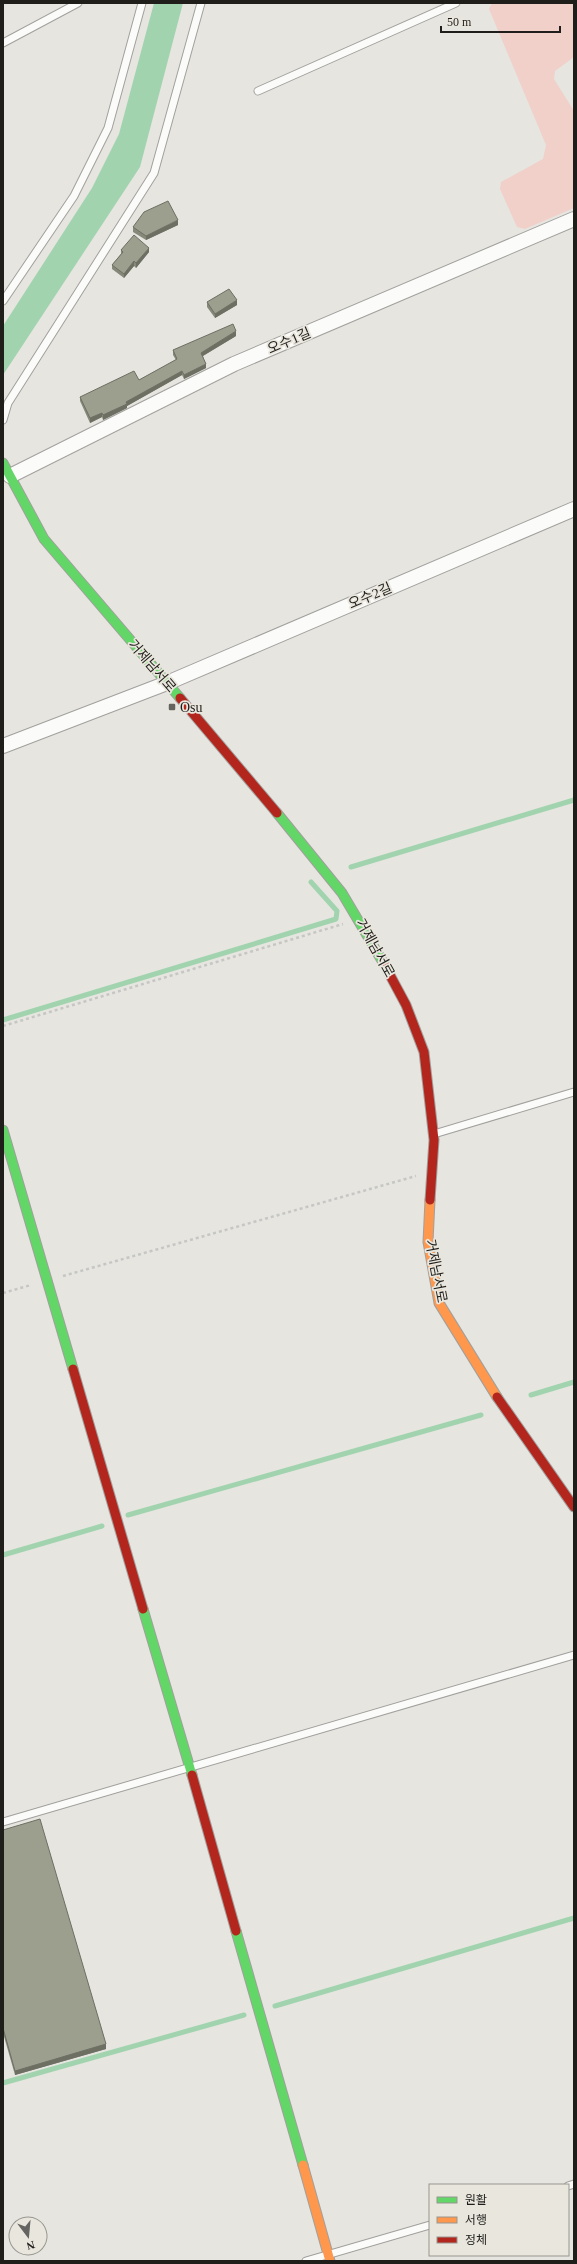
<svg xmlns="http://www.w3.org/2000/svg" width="577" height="2264" font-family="'Times New Roman','Noto Sans KR',serif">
	<rect width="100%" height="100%" fill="#e6e5e0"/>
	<!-- green -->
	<path fill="#f0d0c9" d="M492,3H574V57L555,71L554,79L574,111V208L525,229L517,227L500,189L501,182L543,159L546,145L489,9Z"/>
	<!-- water -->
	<path fill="#a1d4ae" d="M154,3H183L140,167L3,375V326L92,188L119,134Z"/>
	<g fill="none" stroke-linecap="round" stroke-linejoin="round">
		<!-- stream -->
		<path stroke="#a1d4ae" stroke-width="5" d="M351,867L574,800
			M3,1020L336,919L337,911L311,882
			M531,1395L574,1382
			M128,1515L481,1415
			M3,1555L102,1526
			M275,2006L574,1918
			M3,2083L244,2015"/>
		<!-- lane casing -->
		<g stroke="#a1a09d" stroke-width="9">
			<path id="lane" d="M3,43L78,3
				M258,91L456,3
				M3,301L74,196L108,128L142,3
				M3,420L8,403L154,173L201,3
				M434,1134L574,1092
				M3,1822L574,1655
				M568,2186L574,2184
				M306,2261L430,2225"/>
		</g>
		<!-- street casing -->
		<g stroke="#a1a09d" stroke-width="16">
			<path id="street" d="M10,476L234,364L574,219
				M3,746L167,683L574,509"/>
		</g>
		<!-- fast casing -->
		<g stroke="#a1a09d" stroke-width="11">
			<path id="fast" d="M3,463L44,539L180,698
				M277,813L342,893L384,964
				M3,1130L73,1369
				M143,1609L192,1775
				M236,1931L303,2165"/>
		</g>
		<!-- slow casing -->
		<g stroke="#a1a09d" stroke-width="11">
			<path id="slow" d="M430,1200L428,1242L439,1303L497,1397
				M303,2165L330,2261"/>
		</g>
		<!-- jam casing -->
		<g stroke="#a1a09d" stroke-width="11">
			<path id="jam" d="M180,698L277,813
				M384,964L406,1005L424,1052L434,1140L430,1200
				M73,1369L143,1609
				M497,1397L574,1507
				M192,1775L236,1931"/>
		</g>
		<!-- path -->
		<path stroke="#c6c6c4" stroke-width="2.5" stroke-dasharray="3 3" stroke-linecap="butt" d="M3,1026L343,924
			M63,1276L416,1176
			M3,1293L31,1285"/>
		<!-- lane -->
		<use href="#lane" stroke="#fbfbfa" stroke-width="7"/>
		<!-- street -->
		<use href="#street" stroke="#fbfbfa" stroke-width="14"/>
		<!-- fast -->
		<use href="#fast" stroke="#63d668" stroke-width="9"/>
		<!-- slow -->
		<use href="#slow" stroke="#ff974d" stroke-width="9"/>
		<!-- jam -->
		<use href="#jam" stroke="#b3261e" stroke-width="9"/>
	</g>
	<!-- wall -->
	<path fill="#86897a" d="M178,225L146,240L133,232V227Z
		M121,250L149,252L136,268L134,266L124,278L112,269V265L121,254Z
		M207,302L237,305L215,318L207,307Z
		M236,336L203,356L206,368L184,379L182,375L127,406V408L103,420L102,417L90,423L80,401V397L139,380L176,360L173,355V350Z
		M3,1830L106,2049L15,2075L3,2033Z"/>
	<!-- shaded-wall -->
	<path fill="#6d6f63" d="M178,220V225L146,240V236Z
		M149,248V252L136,268V263Z
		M134,261V266L124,278V274Z
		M237,300V305L215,318V314Z
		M236,331V336L201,357V353Z
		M206,364V368L184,379V375Z
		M182,371V375L127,406V408L103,420V415L126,402Z
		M102,413V417L90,423V418Z
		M106,2044V2049L15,2075V2071Z"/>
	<!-- building -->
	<path fill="#9c9f8e" stroke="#6d6f63" d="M168,201L178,220L146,236L133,227L144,212Z
		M134,235L149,248L136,263L134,261L124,274L112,265L123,252L121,250Z
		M229,289L237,300L215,314L207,302Z
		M233,324L236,331L201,353L206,364L184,375L182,371L126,402L127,404L103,415L102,413L90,418L80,397L134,371L139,380L177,359L173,350Z
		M40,1819L106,2044L15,2071L3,2028V1830Z"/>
	<!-- markers -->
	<rect fill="#656460" stroke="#e9e6dd" stroke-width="1.5" x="168" y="703" width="8" height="8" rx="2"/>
	<g text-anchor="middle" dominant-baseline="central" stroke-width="3.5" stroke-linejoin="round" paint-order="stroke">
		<!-- street labels -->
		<g font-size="14" fill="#1f1e1b" stroke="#e9e6dd">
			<text transform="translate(289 341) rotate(-23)">오수1길</text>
			<text transform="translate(370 596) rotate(-23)">오수2길</text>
			<text transform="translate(152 666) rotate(49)">거제남서로</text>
			<text transform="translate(375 948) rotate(61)">거제남서로</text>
			<text transform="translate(436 1271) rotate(79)">거제남서로</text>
		</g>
		<!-- poi labels -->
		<g font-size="14" fill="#1f1e1b" stroke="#e9e6dd" text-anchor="start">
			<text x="180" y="707">Osu</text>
		</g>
	</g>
	<!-- border -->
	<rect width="577" height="2264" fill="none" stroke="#1f1e1b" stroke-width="8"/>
	<!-- legend -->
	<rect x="429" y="2184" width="140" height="72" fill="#e9e6dd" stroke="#98968f"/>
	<rect x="437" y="2197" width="20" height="6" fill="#63d668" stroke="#98968f"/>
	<text x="465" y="2204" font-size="12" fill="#1f1e1b">원활</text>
	<rect x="437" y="2217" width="20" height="6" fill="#ff974d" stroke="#98968f"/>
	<text x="465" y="2224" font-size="12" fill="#1f1e1b">서행</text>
	<rect x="437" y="2237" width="20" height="6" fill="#b3261e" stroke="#98968f"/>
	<text x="465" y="2244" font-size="12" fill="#1f1e1b">정체</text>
	<!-- north arrow -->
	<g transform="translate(28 2236) rotate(164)"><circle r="19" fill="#e9e6dd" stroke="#98968f"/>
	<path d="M0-3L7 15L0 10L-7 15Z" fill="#656460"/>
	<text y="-6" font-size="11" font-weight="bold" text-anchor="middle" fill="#1f1e1b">N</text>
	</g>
	<!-- scale -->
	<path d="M441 26v6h119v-6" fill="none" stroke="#1f1e1b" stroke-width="2"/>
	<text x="447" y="26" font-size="12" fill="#1f1e1b" stroke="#e9e6dd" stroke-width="3" paint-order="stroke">50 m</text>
</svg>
